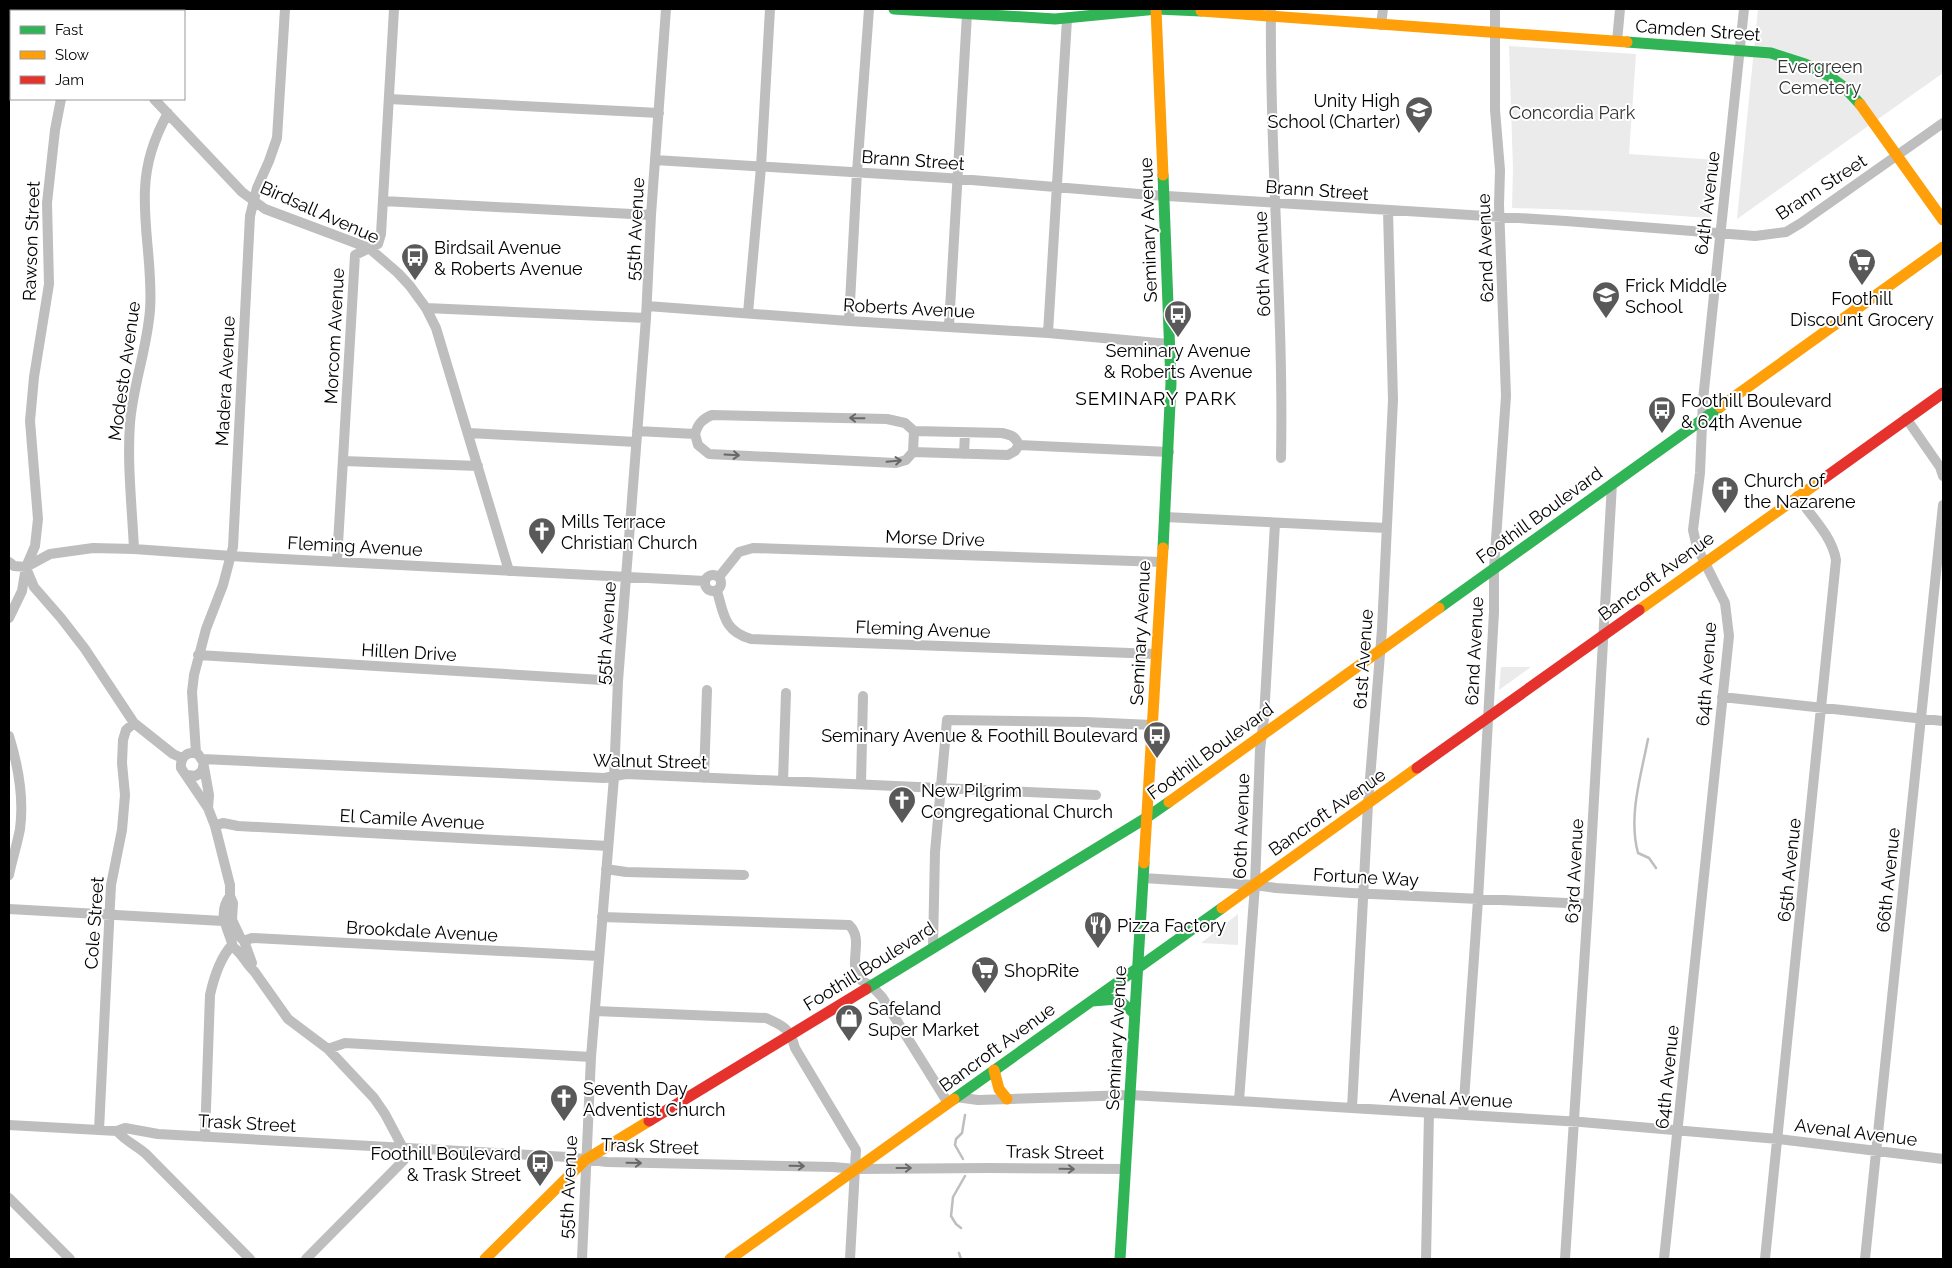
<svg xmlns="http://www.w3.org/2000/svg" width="1952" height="1268" font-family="Raleway,sans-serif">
	<rect width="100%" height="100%" fill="#fff"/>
	<!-- green -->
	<path fill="#ebebeb" d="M1758,9H1943V73L1737,219Z
		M1509,46L1636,54L1629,154L1717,160L1710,218L1609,211L1512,208L1513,169Z
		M1501,667H1531L1499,690Z
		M1238,914V945L1201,943Z"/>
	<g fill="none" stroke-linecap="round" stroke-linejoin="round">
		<!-- stream -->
		<path stroke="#bebebe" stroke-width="2.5" d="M1648,739C1641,776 1628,816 1638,853L1649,858L1656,868
			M963,1159L955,1145L956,1139L962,1133L965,1115
			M961,1228L956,1224L951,1216L953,1197L965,1176
			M959,1253L961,1259"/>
		<!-- street -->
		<path stroke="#bebebe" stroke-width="10" d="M69,9L71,11
			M1271,9C1269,158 1284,308 1281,458
			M1381,25L1383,9
			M1617,41L1620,9
			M154,99L242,192L265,209L369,248L398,273L410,286L426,308L436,328L509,571
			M389,99L659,113
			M655,160L948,178L1151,195L1566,221L1755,236L1786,232L1801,223L1943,123
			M383,201L651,215
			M647,306L849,321L1048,333L1169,344
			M426,308L646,318
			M748,313L761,167L770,9
			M849,321L857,172L869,9
			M949,326L967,14
			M1048,333L1067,19
			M1906,418L1940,467L1943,476
			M637,431L695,434
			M469,433L636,442
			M695,434L698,445L709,454L896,463L906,460L913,452L1008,455L1015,451L1019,445
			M695,434C698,424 702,419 712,415L887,419L905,423L914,431L1002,433C1011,435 1015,436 1019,445
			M1019,445L1169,452
			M913,452L914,431
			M964,454L965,433
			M343,461L478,466
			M1165,517L1386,528
			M134,549C132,507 127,464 130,423C133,385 147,349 150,310C153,270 143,229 145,189C146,162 155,136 168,113
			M337,561L355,255L378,244L381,234L394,9
			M9,562L14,566L26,567L50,554L93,548L134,549L246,557L705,581
			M26,568L34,587L61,618L85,649L134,723L173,754L182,758
			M705 583a8 8 0 1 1 16 0a8 8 0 1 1-16 0Z
			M719,577L739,552L753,548L1162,562
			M717,591C724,615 724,631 751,639L1157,654
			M9,618L22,591L26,567L35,546L38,519L30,421L34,377L49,284L47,203L55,130L61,99
			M198,655L618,681
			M1722,697L1943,721
			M9,736C18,765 24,799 20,829C17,845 12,860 9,875
			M196,753L192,692L194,675L206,629L223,585L233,547L250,216L257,188L269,161L277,138L285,9
			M203,759L604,778L626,774L1096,795
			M204,767L209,795L208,808
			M187,775L196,776L202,771L204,763L198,754C188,751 180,756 181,768L208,808L215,826L230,885V896L233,903L232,920L240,937L244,941L252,963
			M704,778L707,690
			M783,781L786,693
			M861,784L863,696
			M215,826L223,823L238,826L608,846
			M606,869L626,872L744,875
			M1143,878L1255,885L1276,888L1351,893L1588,904
			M230,896C216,915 229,929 233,947C242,953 246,964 254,971L288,1019L328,1049L374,1098L385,1114L403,1148L404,1160L306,1259
			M9,909L223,921L230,920
			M602,917L849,925C864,939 849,960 858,977C861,982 866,982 871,986C875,989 878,993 882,997L948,1103
			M244,941L252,938L598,956
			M933,947L935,852L947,720L1085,722L1152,725
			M595,1011L766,1018C784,1026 790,1029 795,1048L856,1150L850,1259
			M328,1049L345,1043L591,1057
			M956,1097L978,1100L1130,1095L1239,1101L1581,1122L1778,1139L1943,1159
			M1239,1101L1255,885L1260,750L1264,718L1275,523
			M1352,1108L1368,804L1382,629L1393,400L1388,211
			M1463,1115L1478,900L1494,612V568L1506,396L1499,205L1500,170L1495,110V9
			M9,1125L117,1131L125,1128L158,1134L568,1157L607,1162L833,1167L856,1169L989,1168L1125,1169
			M99,1130L110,904L111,885L122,830L125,795L122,763L123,740L126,730L134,723
			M117,1131C125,1141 136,1145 146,1154L250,1259
			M205,1137L210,995C214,977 220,958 232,945
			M9,1198L70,1259
			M582,1259L591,1057L614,777L618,681L646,318L651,215L666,9
			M1426,1259L1429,1113
			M1565,1259L1588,904L1612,484
			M1664,1259L1729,636L1725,603L1697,547L1693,530L1700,473L1703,400L1744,9
			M1765,1259L1836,560C1832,536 1811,516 1797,496
			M1865,1259L1943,505"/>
		<!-- fast -->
		<path stroke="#30b455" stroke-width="11" d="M894,9L1055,19L1157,9L1201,11
			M1627,42L1771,53L1805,64L1829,76L1845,88L1860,104
			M1163,548L1171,383L1163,175
			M1439,608L1720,407
			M866,989L1146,818L1169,802
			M1092,1001L1118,999L1135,1014
			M954,1099L1222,908
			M1120,1259L1144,863"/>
		<!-- slow -->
		<path stroke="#ff9f0a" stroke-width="11" d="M1156,9L1163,175
			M1201,11L1627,42
			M1860,104L1943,220
			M1720,407L1943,247
			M1639,610L1823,479
			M1169,802L1439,608
			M1144,863L1163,548
			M1222,908L1417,768
			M994,1070L999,1089L1007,1099
			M485,1259L585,1160L649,1121
			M730,1259L954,1099"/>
		<!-- jam -->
		<path stroke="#e5322d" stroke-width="11" d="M1823,479L1943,393
			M1417,768L1639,610
			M649,1121L866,989"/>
	</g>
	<!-- one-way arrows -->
	<defs><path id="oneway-shaft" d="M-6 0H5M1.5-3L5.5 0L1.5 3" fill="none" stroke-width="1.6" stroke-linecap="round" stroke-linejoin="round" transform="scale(1.25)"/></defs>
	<g stroke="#686868">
		<use href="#oneway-shaft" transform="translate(857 418) rotate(-179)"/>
		<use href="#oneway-shaft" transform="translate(732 455) rotate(3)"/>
		<use href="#oneway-shaft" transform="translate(894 461) rotate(-5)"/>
		<use href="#oneway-shaft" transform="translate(634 1163) rotate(1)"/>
		<use href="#oneway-shaft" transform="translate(797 1166) rotate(1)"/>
		<use href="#oneway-shaft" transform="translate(904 1168)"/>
		<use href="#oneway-shaft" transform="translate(1067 1169) rotate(1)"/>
	</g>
	<!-- icons -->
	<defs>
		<g id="school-pin" transform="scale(1.4375)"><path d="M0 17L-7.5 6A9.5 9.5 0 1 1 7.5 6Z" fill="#595959" stroke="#fff"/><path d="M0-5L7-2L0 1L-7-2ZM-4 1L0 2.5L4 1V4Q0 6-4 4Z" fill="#fff"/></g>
		<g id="bus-pin" transform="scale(1.4375)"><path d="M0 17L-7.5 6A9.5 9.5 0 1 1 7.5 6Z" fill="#595959" stroke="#fff"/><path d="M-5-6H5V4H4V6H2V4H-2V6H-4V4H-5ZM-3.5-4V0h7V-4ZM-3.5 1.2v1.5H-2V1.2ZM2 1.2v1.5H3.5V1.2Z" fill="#fff"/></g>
		<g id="supermarket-pin" transform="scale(1.4375)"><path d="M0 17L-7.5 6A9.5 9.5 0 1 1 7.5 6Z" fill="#595959" stroke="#fff"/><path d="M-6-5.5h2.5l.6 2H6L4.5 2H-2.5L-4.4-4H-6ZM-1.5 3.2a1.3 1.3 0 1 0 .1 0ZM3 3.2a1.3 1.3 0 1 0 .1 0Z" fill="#fff"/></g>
		<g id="church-pin" transform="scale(1.4375)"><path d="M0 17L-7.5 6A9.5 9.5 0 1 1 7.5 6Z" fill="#595959" stroke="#fff"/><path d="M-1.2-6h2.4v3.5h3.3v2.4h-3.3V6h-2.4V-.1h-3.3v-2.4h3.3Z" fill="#fff"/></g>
		<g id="restaurant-pin" transform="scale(1.4375)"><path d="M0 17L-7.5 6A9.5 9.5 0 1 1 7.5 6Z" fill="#595959" stroke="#fff"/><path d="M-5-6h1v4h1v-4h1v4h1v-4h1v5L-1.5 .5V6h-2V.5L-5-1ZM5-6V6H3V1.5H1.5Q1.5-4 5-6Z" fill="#fff"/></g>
		<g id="shop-pin" transform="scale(1.4375)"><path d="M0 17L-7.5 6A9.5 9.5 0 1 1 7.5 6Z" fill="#595959" stroke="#fff"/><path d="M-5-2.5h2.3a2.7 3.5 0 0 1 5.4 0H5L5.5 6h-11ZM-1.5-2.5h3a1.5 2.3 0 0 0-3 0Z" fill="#fff"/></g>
	</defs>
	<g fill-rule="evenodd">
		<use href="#school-pin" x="1419" y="110"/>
		<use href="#bus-pin" x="415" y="257"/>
		<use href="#supermarket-pin" x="1862" y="262"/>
		<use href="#school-pin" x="1606" y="295"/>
		<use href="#bus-pin" x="1178" y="314"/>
		<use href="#bus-pin" x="1662" y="410"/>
		<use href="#church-pin" x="1725" y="490"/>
		<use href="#church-pin" x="542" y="531"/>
		<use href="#bus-pin" x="1157" y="735"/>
		<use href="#church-pin" x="902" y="800"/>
		<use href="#restaurant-pin" x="1098" y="925"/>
		<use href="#supermarket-pin" x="985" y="970"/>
		<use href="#shop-pin" x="849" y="1018"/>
		<use href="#church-pin" x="564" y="1098"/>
		<use href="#bus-pin" x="540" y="1163"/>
	</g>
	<g text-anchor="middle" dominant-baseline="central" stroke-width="4" stroke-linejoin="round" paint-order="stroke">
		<!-- street labels -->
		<g font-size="18" fill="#000" stroke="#fff">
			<text transform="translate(1698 30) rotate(4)">Camden Street</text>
			<text transform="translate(913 160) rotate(4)">Brann Street</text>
			<text transform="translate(1821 187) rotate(-33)">Brann Street</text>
			<text transform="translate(1317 190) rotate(4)">Brann Street</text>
			<text transform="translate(1707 203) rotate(-83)">64th Avenue</text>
			<text transform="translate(320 212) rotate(24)">Birdsall Avenue</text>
			<text transform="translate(635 229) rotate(-87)">55th Avenue</text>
			<text transform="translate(1148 230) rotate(-92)">Seminary Avenue</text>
			<text transform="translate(31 241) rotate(-88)">Rawson Street</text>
			<text transform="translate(1485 248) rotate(-92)">62nd Avenue</text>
			<text transform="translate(1262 264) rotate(-92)">60th Avenue</text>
			<text transform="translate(909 308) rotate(3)">Roberts Avenue</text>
			<text transform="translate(334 336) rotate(-87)">Morcom Avenue</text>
			<text transform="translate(124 371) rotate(-82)">Modesto Avenue</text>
			<text transform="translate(225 381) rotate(-87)">Madera Avenue</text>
			<text transform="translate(1539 515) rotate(-36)">Foothill Boulevard</text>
			<text transform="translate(935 538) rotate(2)">Morse Drive</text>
			<text transform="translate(355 546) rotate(3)">Fleming Avenue</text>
			<text transform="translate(1656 576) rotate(-36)">Bancroft Avenue</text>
			<text transform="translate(923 629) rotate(2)">Fleming Avenue</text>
			<text transform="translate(606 633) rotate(-86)">55th Avenue</text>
			<text transform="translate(1140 633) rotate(-87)">Seminary Avenue</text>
			<text transform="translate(1474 651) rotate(-87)">62nd Avenue</text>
			<text transform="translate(409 652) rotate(3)">Hillen Drive</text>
			<text transform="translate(1363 659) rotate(-86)">61st Avenue</text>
			<text transform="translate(1706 674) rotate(-86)">64th Avenue</text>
			<text transform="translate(1210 751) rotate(-36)">Foothill Boulevard</text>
			<text transform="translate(650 761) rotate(1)">Walnut Street</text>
			<text transform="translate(1327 812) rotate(-35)">Bancroft Avenue</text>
			<text transform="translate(412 819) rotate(3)">El Camile Avenue</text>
			<text transform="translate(1241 826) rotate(-88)">60th Avenue</text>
			<text transform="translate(1789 870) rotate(-84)">65th Avenue</text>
			<text transform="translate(1574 871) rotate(-87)">63rd Avenue</text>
			<text transform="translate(1366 877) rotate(3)">Fortune Way</text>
			<text transform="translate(1888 880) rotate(-84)">66th Avenue</text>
			<text transform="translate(94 923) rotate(-86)">Cole Street</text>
			<text transform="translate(422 931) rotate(3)">Brookdale Avenue</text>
			<text transform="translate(869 966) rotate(-32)">Foothill Boulevard</text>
			<text transform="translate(1116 1038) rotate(-87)">Seminary Avenue</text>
			<text transform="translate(997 1047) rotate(-36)">Bancroft Avenue</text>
			<text transform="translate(1667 1077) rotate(-84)">64th Avenue</text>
			<text transform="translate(1451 1098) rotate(3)">Avenal Avenue</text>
			<text transform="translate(247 1123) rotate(3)">Trask Street</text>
			<text transform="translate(1856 1132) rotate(7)">Avenal Avenue</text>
			<text transform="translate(650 1146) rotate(2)">Trask Street</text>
			<text transform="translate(1055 1152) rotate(1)">Trask Street</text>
			<text transform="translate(568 1187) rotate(-87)">55th Avenue</text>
		</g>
		<!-- park labels -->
		<g font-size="18" fill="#323232" stroke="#fff">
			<text x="1820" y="66">Evergreen<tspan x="1820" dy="21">Cemetery</tspan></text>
			<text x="1572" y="112">Concordia Park</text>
		</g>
		<!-- poi labels -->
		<g font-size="18" fill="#000" stroke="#fff" text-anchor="start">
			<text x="1400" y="100" text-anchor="end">Unity High<tspan x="1400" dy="21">School (Charter)</tspan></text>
			<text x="434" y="247">Birdsail Avenue<tspan x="434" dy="21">&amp; Roberts Avenue</tspan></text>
			<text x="1625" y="285">Frick Middle<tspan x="1625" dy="21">School</tspan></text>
			<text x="1862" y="298" text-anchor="middle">Foothill<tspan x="1862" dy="21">Discount Grocery</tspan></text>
			<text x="1178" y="350" text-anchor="middle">Seminary Avenue<tspan x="1178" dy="21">&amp; Roberts Avenue</tspan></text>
			<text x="1681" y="400">Foothill Boulevard<tspan x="1681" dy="21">&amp; 64th Avenue</tspan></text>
			<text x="1744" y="480">Church of<tspan x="1744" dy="21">the Nazarene</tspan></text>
			<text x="561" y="521">Mills Terrace<tspan x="561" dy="21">Christian Church</tspan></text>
			<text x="1138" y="735" text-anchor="end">Seminary Avenue &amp; Foothill Boulevard</text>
			<text x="921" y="790">New Pilgrim<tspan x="921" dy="21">Congregational Church</tspan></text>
			<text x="1117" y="925">Pizza Factory</text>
			<text x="1004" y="970">ShopRite</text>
			<text x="868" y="1008">Safeland<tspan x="868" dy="21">Super Market</tspan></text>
			<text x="583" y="1088">Seventh Day<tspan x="583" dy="21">Adventist Church</tspan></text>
			<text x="521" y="1153" text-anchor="end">Foothill Boulevard<tspan x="521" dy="21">&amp; Trask Street</tspan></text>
		</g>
		<!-- neighbourhood labels -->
		<g font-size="19" letter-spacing="1" fill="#000" stroke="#fff">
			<text x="1156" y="398">SEMINARY PARK</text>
		</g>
	</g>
	<!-- border -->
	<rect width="1952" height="1268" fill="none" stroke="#000000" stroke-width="20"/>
	<!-- legend -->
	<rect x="10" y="10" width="175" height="90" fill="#ffffff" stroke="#999999"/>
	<rect x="20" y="26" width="25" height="8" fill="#30b455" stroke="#999999"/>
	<text x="55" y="35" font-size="15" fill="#000000">Fast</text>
	<rect x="20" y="51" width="25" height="8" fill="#ff9f0a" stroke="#999999"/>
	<text x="55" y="60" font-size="15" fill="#000000">Slow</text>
	<rect x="20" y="76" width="25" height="8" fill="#e5322d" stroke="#999999"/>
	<text x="55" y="85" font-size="15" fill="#000000">Jam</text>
</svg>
